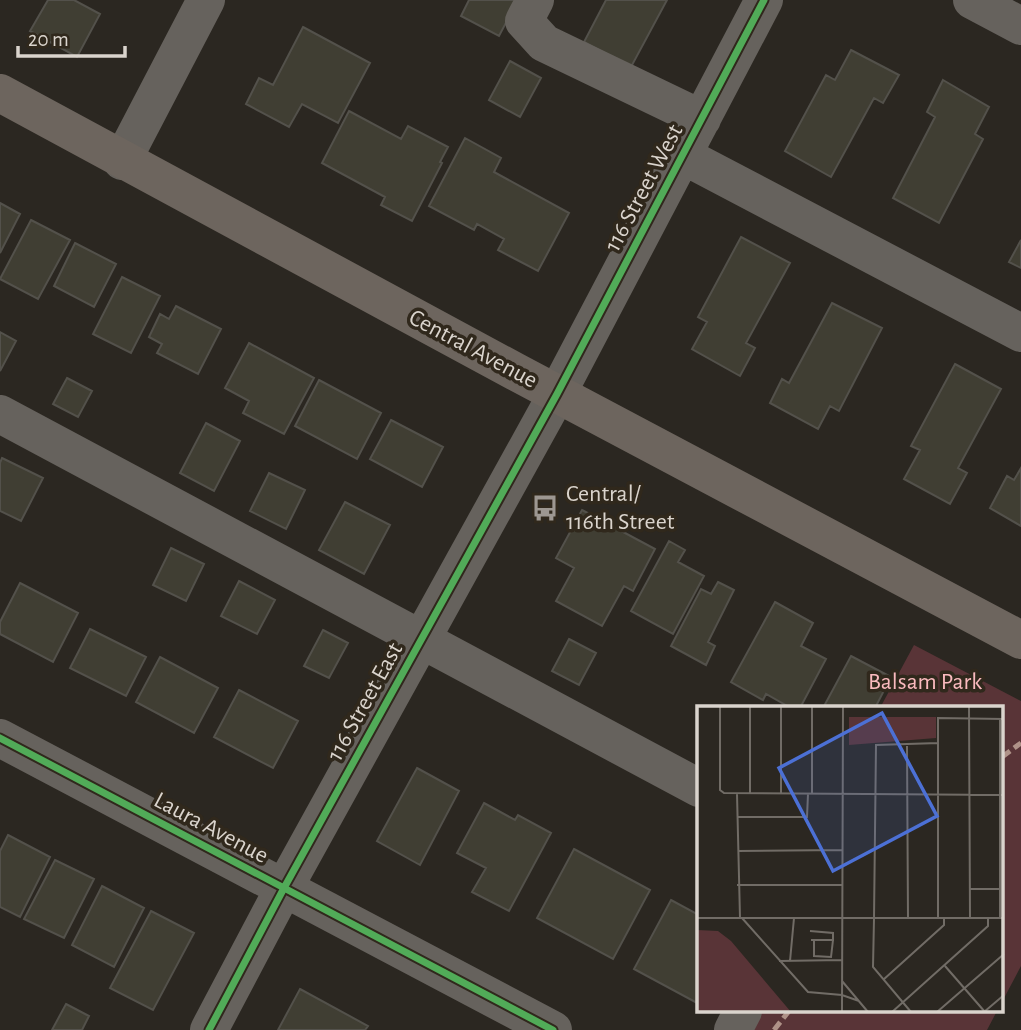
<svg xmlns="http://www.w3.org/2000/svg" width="1021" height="1030" font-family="'Alegreya Sans',sans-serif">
	<rect width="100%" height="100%" fill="#2b2721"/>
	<!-- green -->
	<path fill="#593437" d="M914,645L1021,701V966L1002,1002V708H880Z
		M755,1011H997L987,1030H745Z"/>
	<!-- building -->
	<path fill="#403e33" stroke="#53514b" stroke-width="2" d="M48,0H74L100,14L77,57L30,31Z
		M469,0H518L499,36L461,16Z
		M606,0H667L631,67L584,42Z
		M303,27L370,63L338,123L302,104L289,127L246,104L259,78L273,85Z
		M851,50L899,75L883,103L874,98L831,177L785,151L826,75L835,80Z
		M510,61L541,78L520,117L489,100Z
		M943,80L989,107L975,134L983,139L939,223L893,198L935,117L927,112Z
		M349,111L401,139L408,126L448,147L440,162L442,163L412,221L381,205L385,197L322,163Z
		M465,138L501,158L494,172L569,213L538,271L498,250L504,239L477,224L474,230L429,206Z
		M0,203L20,214L0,253Z
		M31,220L70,240L38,299L0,279Z
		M741,237L790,263L746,343L755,348L740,376L692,349L707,322L698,317Z
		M1021,240V268L1009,262Z
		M75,243L116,264L94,307L54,286Z
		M122,277L160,296L131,353L93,334Z
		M832,303L882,328L839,411L830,406L818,429L770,403L782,379L789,383Z
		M176,306L221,329L198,374L157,353L162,344L149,337L160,314L169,319Z
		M0,332L16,341L0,371Z
		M249,343L314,378L284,434L243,413L249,401L225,388Z
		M955,364L1001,389L958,468L967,473L950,504L904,479L920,450L911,446Z
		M67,378L92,391L78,417L53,404Z
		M319,380L381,413L357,459L295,426Z
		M391,420L443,447L422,487L370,459Z
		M206,423L240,441L214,491L180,473Z
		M2,458L43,478L21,521L0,511V463Z
		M1021,468V526L990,508L1007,476L1014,480Z
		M269,473L305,490L286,529L250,511Z
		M345,502L390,525L364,574L319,550Z
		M582,510L655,549L633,591L624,586L602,626L556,601L574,568L556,558Z
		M669,541L685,550L678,562L704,576L673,634L631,611Z
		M171,548L204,564L186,601L153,585Z
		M239,581L275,600L257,634L221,616Z
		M718,582L734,590L708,642L715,646L706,665L671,646L701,589L711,594Z
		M20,583L78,613L53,662L0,634V622Z
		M775,602L813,623L801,646L826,659L800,708H791L766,694L763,700L731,682Z
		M90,629L146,657L126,696L70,668Z
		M323,630L348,643L329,678L304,666Z
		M569,639L596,653L579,685L552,671Z
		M851,656L891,677L875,708H823Z
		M160,657L218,688L194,733L136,702Z
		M239,690L298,721L273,768L214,737Z
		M417,768L459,791L420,865L377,841Z
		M484,803L515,820L518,815L551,833L509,911L472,892L486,868L457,853Z
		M8,835L50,857L20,917L0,907V851Z
		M574,849L650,890L613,959L537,918Z
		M55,860L94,879L64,938L24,919Z
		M102,886L144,908L114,967L72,945Z
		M671,900L699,915V1004L634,969Z
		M151,911L194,933L153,1010L110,988Z
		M300,989L368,1026L365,1030H278Z
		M66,1004L89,1016L82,1030H52Z"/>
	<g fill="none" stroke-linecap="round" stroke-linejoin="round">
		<!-- minor -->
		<path stroke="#66625d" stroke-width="38" d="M535,0L524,21L544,43L702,119
			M972,0L1021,26
			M684,156L1021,333
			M122,161L206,0
			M0,414L699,788
			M0,738L553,1030
			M209,1030L284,888L557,394L764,0
			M733,1030L743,1011"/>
		<!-- major -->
		<path stroke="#6d655e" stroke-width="38" d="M0,93L516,372L1021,640"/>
		<!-- quiet -->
		<path stroke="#af9288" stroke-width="5" stroke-dasharray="10 5" stroke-linecap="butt" d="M1002,757L1021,743
			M774,1030L789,1011"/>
		<!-- cycleway casing -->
		<g stroke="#30281c" stroke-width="11">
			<path id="cycleway" d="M0,738L553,1030
				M209,1030L284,888L557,394L764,0"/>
		</g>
		<!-- cycleway -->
		<use href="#cycleway" stroke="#51ab58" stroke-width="7"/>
	</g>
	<!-- icons -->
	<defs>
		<g id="bus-bare" transform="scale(2.1)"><path d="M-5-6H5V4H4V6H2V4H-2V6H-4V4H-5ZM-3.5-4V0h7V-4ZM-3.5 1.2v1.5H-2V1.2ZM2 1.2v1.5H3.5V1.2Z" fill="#9d9791" stroke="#30281c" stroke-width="2.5" paint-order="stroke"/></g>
	</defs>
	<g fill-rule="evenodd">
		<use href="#bus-bare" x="545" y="508"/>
	</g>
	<g text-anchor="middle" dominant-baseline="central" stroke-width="7" stroke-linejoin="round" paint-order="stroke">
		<!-- street labels -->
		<g font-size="24" fill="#dad4cd" stroke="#30281c">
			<text transform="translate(644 188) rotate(-62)">116 Street West</text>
			<text transform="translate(473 349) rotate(28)">Central Avenue</text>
			<text transform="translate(365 702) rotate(-61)">116 Street East</text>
			<text transform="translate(211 828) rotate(28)">Laura Avenue</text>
		</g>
		<!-- poi labels -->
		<g font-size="24" fill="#dad4cd" stroke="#30281c" text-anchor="start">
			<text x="566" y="494">Central/<tspan x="566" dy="28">116th Street</tspan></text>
		</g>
		<!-- park labels -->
		<g font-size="24" fill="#fababe" stroke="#30281c">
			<text x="925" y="682">Balsam Park</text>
		</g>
	</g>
	<!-- overview -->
	<g transform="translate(697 706)">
		<rect width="306" height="306" fill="#2b2721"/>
		<path d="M152,11H239V32L152,39ZM0,224L21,225L34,235L94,306H0Z" fill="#593437"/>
		<path fill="none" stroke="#716c66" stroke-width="2" d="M23,0V84L27,87L307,89M115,0V88M272,0L273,212M303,13V212M210,40L211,213M40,88L43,212M53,88V0M84,88V0M40,111H110L111,88M41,145L146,144M40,179H145M272,183H303M0,212H307M45,212L111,286L145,289L162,295M241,212V37M177,213L179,39L241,37V12L307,13M177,213L176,261L214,306M113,225L136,227V234H114M117,234V250L134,251L136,234M82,255L145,254M93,255L97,212M248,260L288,306M186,274L247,219V212M145,275L171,306M145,306L146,0M195,306L291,220V212M240,306L307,248M287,306L307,289"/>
		<path fill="#4c70d5" fill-opacity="0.15" stroke="#4c70d5" stroke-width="3.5" d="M185,7L240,110L136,165L82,62Z"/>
		<rect width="306" height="306" fill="none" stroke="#dad4cd" stroke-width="3.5"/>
	</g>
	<!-- scale -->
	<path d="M18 46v10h107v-10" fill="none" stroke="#dad4cd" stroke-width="3.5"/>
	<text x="28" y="46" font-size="21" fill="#dad4cd" stroke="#30281c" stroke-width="5" paint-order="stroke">20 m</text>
</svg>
